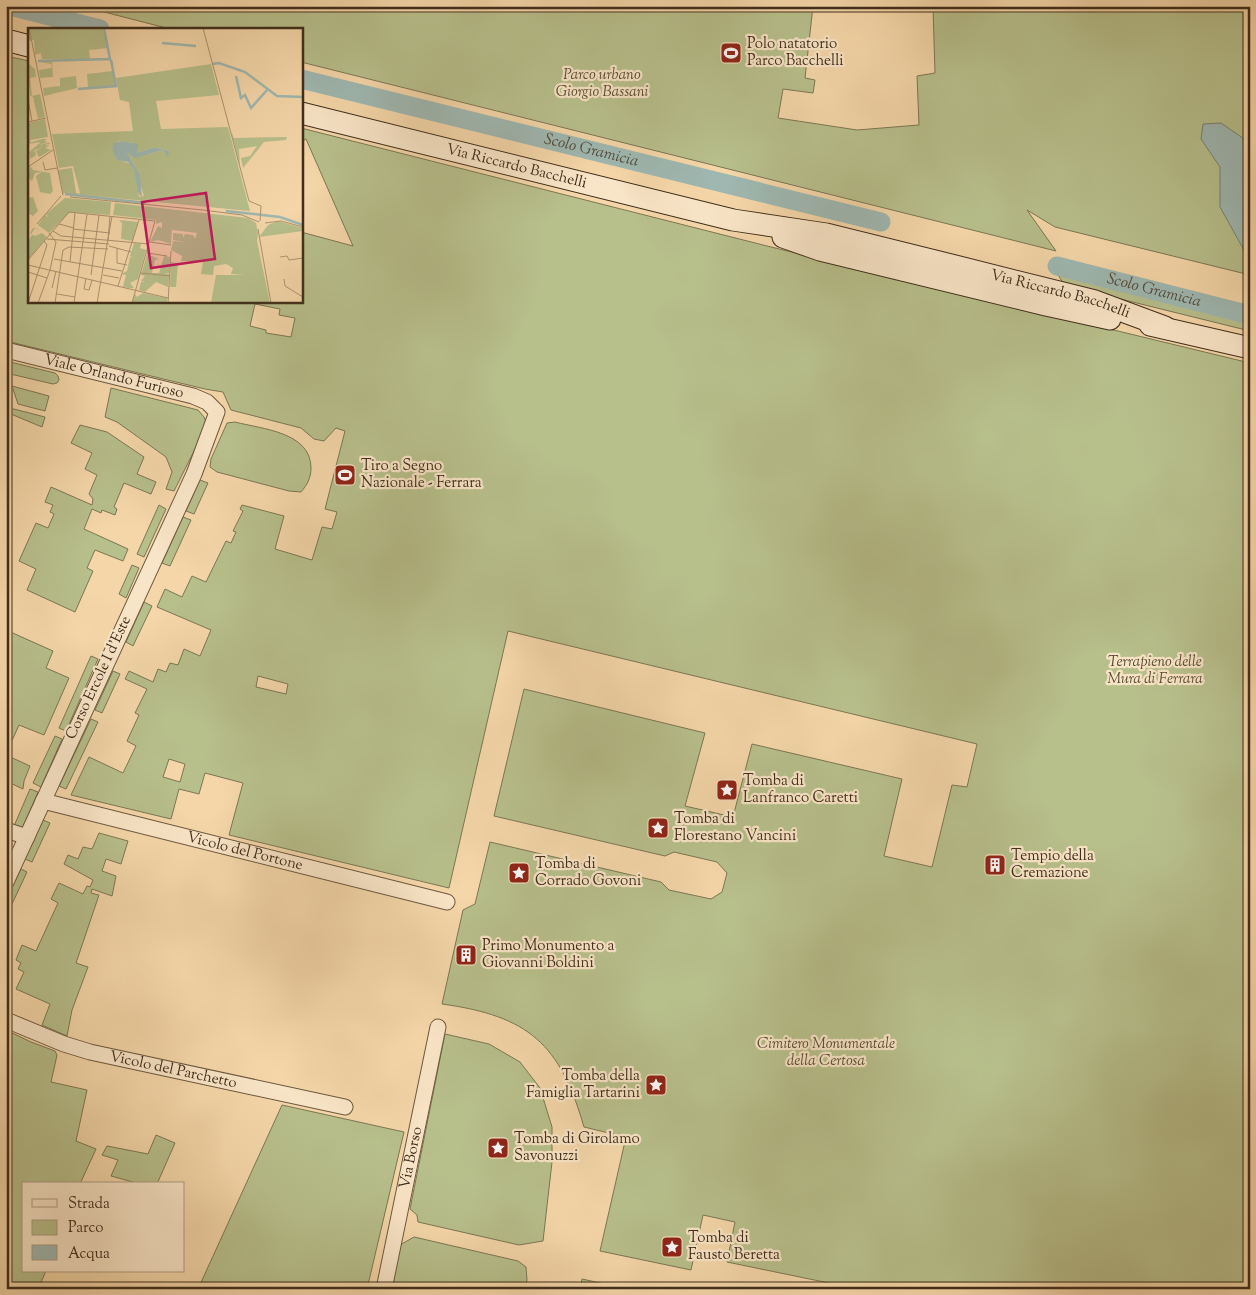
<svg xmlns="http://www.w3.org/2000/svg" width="1256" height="1295" font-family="'Sorts Mill Goudy',serif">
	<rect width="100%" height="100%" fill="#f4d6a8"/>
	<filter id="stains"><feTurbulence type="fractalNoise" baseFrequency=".004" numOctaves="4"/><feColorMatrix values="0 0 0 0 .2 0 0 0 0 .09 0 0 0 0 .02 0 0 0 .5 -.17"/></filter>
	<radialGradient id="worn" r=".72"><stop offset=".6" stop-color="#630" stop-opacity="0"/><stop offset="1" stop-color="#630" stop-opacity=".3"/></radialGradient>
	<!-- green -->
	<path fill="#b7bf8b" stroke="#7c7653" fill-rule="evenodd" d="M81,6H813L805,78L815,80L813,93L783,89L778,118L857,130L919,125L917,76L935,73L933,6H1250V275L1055,227L1027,210L1056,251L301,62V29H170Z
		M6,56L29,61V301H301V232L353,246L306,139L301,142V128L767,246L1250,363V1289H976L966,1287L965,1289H858L727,1262L735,1222L703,1215L691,1270L600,1251L626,1137L584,1127C560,1044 529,1016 442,1004L463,910L475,904L490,842L661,882L669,890L711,899L722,892L727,873L717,862L674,852L665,856L494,816L524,689L705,733L685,806L733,817L752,744L902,779L884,856L932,867L952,785L967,787L977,744L508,631L449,888L229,835L243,783L205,773L199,794L179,789L171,819L71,795L89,757L123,773L136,746L127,741L139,715L135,713L147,689L125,679L129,671L153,682L158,669L166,672L170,663L178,665L184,649L200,656L211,630L157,607L165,589L182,597L192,576L206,582L226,541L231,543L236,532L233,531L243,511L240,509L242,505L284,516L275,549L312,560L322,527L332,529L337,512L325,509L345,431L336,428L324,441L314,439L301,428L231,410L223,392L205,389L6,341ZM255,304L280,309L279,315L295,318L291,337L266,333V330L250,326ZM258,676L288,684L286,694L256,687ZM169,759L185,764L180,782L163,777Z
		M1057,273L1250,322V331L1064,285Z
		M6,361L55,373L58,376L59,380L57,383L53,384L6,373Z
		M12,386L49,396L45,411L18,404Z
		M111,388L198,410L204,417L207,425L174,491L166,489L172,472L166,457L117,422L105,417Z
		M6,407L45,417L42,427L6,412Z
		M235,422C262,429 311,432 311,468C311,478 307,485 301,492L289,491L217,472L210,467L211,459L227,423Z
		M80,425L107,432L144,457L137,474L156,482L151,494L124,483L114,507L117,509L115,515L102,510L101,513L92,509L84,529L128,549L123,561L95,550L87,568L93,571L75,612L27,590L36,569L19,561L36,523L48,528L54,514L50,512L53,505L45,502L51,487L92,505L93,499L89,494L97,475L85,469L92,453L71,443Z
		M200,480L208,483L194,514L186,511Z
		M159,505L166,509L144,557L137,554Z
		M183,517L191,520L170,566L162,563Z
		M132,565L139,568L126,598L119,594Z
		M144,602L152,606L133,646L126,642Z
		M6,630L53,651L46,668L69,678L44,735L19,725L6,754Z
		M91,656L98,659L66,731L59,728Z
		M113,671L120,674L102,713L95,710Z
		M91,719L98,722L66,789L59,786Z
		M55,736L62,739L41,787L33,783Z
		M6,755L30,766L24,781L23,789L6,781Z
		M30,789L38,792L22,829L14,826Z
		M43,820L50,823L32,862L25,859Z
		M99,833L128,841L121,864L106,859L102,871L116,876L112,896L92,889L91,893L99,895L76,963L88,967L72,1010L67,1036L42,1025L50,1004L16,989L24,972L18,969L21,963L16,960L22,945L36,951L58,903L51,899L59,883L83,894L87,886L90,887L93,880L64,864L68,855L78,859L83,847L92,849Z
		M21,869L27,872L12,904L6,901V899Z
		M6,1030L31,1042L55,1051L57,1055L51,1082L87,1090L76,1141L96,1149L80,1184H24V1271H46L38,1289H6Z
		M445,1034L489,1044L520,1062L540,1088L552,1127V1162L543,1241L519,1245L418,1222L417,1215L410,1209Z
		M282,1105L404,1132L367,1289H198Z
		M156,1135L175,1143L157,1184H140L111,1176L118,1160L102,1155L107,1146L148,1154Z
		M414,1237L518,1261L526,1267L527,1280L525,1289H391L400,1245Z
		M582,1279L627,1289H580Z"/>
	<!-- water -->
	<path fill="#9eb7b0" stroke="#788074" d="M1221,123L1250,143V256L1245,252L1220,207V167L1201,139L1203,124Z"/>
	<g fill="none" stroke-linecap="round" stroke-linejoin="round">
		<!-- canal -->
		<g stroke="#9eb7b0" stroke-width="19">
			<path d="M10,6L100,29"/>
			<path id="s1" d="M301,79L881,222"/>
			<path id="s2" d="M1057,266L1250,315"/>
		</g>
		<!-- street casing -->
		<g stroke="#6d583e" stroke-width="17">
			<g id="street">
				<path id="s3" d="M6,350L193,396L207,402L217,412L194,474L6,882"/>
				<path id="s4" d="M43,801L447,902"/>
				<path d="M6,830L27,837"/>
				<path id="s5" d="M6,1020L64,1044L90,1052L345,1107"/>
				<path id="s6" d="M384,1289L438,1027"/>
			</g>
		</g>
		<!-- secondary casing -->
		<g stroke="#402e1b" stroke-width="23">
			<g id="secondary">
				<path d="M6,40L29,46"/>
				<path id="s7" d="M301,113L733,220L826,234L955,266L1095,301L1165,327"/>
				<path d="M783,237L820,250L1046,305L1110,319"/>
				<path d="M1150,325L1250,348"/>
			</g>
		</g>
		<!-- street -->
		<use href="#street" stroke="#f8e4c6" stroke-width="15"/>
		<!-- secondary -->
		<use href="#secondary" stroke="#f8e4c6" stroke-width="21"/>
	</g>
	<!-- icons -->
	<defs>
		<g id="stadium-square" transform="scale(1.125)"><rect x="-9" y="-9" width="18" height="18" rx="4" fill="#8f2418" stroke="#f8e4c6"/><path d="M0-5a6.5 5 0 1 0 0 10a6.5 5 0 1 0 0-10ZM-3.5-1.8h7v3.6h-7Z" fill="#fff"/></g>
		<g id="sight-square" transform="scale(1.125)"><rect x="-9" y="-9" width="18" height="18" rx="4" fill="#8f2418" stroke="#f8e4c6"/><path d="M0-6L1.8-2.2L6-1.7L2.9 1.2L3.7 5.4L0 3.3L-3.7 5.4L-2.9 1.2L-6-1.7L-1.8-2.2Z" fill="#fff"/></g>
		<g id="building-square" transform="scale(1.125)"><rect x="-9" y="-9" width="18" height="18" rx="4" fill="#8f2418" stroke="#f8e4c6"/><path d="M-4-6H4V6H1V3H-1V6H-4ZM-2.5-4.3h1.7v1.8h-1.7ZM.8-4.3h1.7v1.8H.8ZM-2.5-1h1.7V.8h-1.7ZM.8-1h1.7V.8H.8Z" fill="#fff"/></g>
	</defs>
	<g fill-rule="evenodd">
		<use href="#stadium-square" x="731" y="53"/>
		<use href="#stadium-square" x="345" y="475"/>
		<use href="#sight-square" x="727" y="790"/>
		<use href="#sight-square" x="658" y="828"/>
		<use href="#building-square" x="995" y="865"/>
		<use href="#sight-square" x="519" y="873"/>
		<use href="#building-square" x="466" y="955"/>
		<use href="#sight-square" x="656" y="1085"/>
		<use href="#sight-square" x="498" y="1148"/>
		<use href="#sight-square" x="672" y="1247"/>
	</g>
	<g text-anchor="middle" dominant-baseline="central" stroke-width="4.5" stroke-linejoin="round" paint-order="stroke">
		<!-- poi labels -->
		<g font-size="15" fill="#402e1b" stroke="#f8e4c6" text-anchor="start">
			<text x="747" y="44">Polo natatorio<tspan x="747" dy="17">Parco Bacchelli</tspan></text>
			<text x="361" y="466">Tiro a Segno<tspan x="361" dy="17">Nazionale - Ferrara</tspan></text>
			<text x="743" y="781">Tomba di<tspan x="743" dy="17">Lanfranco Caretti</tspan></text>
			<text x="674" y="819">Tomba di<tspan x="674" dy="17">Florestano Vancini</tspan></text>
			<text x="1011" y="856">Tempio della<tspan x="1011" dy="17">Cremazione</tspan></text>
			<text x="535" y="864">Tomba di<tspan x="535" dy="17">Corrado Govoni</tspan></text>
			<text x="482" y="946">Primo Monumento a<tspan x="482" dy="17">Giovanni Boldini</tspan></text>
			<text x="640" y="1076" text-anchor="end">Tomba della<tspan x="640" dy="17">Famiglia Tartarini</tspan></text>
			<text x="514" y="1139">Tomba di Girolamo<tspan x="514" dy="17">Savonuzzi</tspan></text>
			<text x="688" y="1238">Tomba di<tspan x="688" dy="17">Fausto Beretta</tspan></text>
		</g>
		<!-- park labels -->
		<g font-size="15" font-style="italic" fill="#584b31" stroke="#f8e4c6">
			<text x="602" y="75">Parco urbano<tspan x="602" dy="17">Giorgio Bassani</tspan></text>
			<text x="1155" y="662">Terrapieno delle<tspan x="1155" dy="17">Mura di Ferrara</tspan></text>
			<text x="826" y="1044">Cimitero Monumentale<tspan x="826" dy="17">della Certosa</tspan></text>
		</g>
		<!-- street labels -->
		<g font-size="15" fill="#402e1b" stroke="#f8e4c6">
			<text stroke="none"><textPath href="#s7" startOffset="222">Via Riccardo Bacchelli</textPath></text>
			<text stroke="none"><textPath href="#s7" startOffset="781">Via Riccardo Bacchelli</textPath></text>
			<text stroke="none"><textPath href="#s3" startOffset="111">Viale Orlando Furioso</textPath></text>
			<text transform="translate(99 678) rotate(-65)">Corso Ercole I d'Este</text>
			<text stroke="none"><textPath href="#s4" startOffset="208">Vicolo del Portone</textPath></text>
			<text stroke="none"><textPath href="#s5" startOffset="175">Vicolo del Parchetto</textPath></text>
			<text stroke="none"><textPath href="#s6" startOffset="134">Via Borso</textPath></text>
		</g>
		<!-- water labels -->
		<g font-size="16" font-style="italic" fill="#534939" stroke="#f8e4c6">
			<text stroke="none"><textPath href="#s1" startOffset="299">Scolo Gramicia</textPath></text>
			<text stroke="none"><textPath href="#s2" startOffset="100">Scolo Gramicia</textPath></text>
		</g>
	</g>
	<!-- overview -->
	<g transform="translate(28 28)">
		<rect width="275" height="275" fill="#f4d6a8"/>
		<path d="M0,0H75L80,20L61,22L62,31H14L13,25L7,27L6,12L1,13ZM12,34H24L25,49L12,50L11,42L24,40L23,36ZM0,35L7,41L8,49L2,50L4,68L12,66L17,89L10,91L5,69L2,67ZM183,36L191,67L128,73L133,101L200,99L222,183L35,165L30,142L44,140L48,165L52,166L51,161L45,138L31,140L24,106L105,103L101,74L92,72L88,50ZM92,113L106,115L109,125L127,119L141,123L138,128L139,124L135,122L121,126L99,124L106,136L116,168L111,169L109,146L103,136L88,131L87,115ZM85,43L88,57L60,60L59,46ZM48,48L49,60L16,68L15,60L32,58V50ZM17,91L20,109L2,112L3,115H1H2L4,114L15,111H19L16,113L20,114L13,116L14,120V116L20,115H22L21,110L22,115V116L17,117L21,118L17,120L23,122L11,129L8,123L13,120L7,122L4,124L7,123L8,127L2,131L1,124L13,114L0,116V95ZM203,103L206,110L259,109L258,112L236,114L215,140L213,130L222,128L229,118L211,121L212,139ZM2,138L5,142L22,145L25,163L22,166L12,164L8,148L14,144L7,145L4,153L0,150ZM5,169L10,183L5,188L0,185V170ZM37,170L83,174L82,187L42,184L21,205L10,197L17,187L21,190L18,186ZM87,175L220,190L228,195L230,205L229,213L242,275H183L188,247H217L203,246L205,240L198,236L186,238L185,247L173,246L175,233H153L154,228L143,222L145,213L157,214L145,212V205L155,206V210L157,206L165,207L167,211L169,205L144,202L143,216L130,212L122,214L130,198L134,200V194L128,196V192L85,187ZM91,192L110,194L105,213L93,211L94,195ZM250,193L275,200V203L231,209L240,197ZM5,200H8L12,203L7,200L3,206L7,208L14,205L19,209L0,232V213L4,207L2,205ZM106,215L113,216L112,220L118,222L110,251L102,255L106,260H101L95,259L98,247L93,246L99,243L102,229L106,230L102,228ZM119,226L131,231L127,232L124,245H131L136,228L142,229L141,245H136L141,246L140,259L128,254L117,264L111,262L113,254H117L113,253L117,248L113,247ZM143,234L150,235L148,259H142ZM115,265L139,270V275H104L107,266L109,269Z" fill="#b7bf8b" fill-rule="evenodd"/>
		<path d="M94,113L110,116L109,125L127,119L141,123L140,130L135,122L107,130L99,124L112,147L114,170L110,164L106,141L100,134L89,132L84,121L86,115Z" fill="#9eb7b0"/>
		<path fill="none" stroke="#9eb7b0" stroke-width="2.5" d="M134,15L168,18M10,33L82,31L76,0M184,36L191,35L217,44L249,68L275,69M208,48L213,70L217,67L223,80L240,61M50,61L88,58L83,32M37,166L118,175M198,183L252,189L275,197"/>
		<path fill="none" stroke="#ac9370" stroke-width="1" d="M1,0L35,167M175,0L221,173L233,178L232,193M0,71L4,93M0,94L18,90M275,133V151M15,134L17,142L29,140M0,139L25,122M42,169L175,182M175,182L214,187L231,194M237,195L253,193L275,199M9,196L33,168M31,196L46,200M45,201L82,205M230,201L243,275M25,203L33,208L121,216M21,205L28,214L22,242M19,211L81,216M80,212L82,188M122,214L143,217M81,218L103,224M89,220V235L99,237M119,225L139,228M252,229L259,228L261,232L275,230M26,231L94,243M0,232L41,184L127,193L104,275M42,234L47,185M0,237L140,270M0,244L19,250M112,245L142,248M63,247L71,187M75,247L91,250M58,250L56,261L61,262L64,252M256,251L257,258L275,269M90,258L111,192M24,260L28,243M29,266L47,269M0,275L19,217L16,213M10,275L22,242M27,275L35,222L41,219L80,221M46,275L59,186M69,275L84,188M140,275L143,223"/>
		<path fill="#c2185b" fill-opacity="0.15" stroke="#c2185b" stroke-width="2.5" d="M178,165L187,231L123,240L114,174Z"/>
		<rect width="275" height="275" fill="none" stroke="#402e1b" stroke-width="2.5"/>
	</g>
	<!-- margin -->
	<rect width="1256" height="1295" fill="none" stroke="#f4d6a8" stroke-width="25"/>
	<rect x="8" y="8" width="1241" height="1280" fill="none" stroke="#402e1b" stroke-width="2.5"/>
	<rect x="12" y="12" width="1231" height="1270" fill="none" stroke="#402e1b"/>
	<!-- legend -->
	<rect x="22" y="1182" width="162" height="90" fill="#f8e4c6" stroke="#ae9b82"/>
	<rect x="32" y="1199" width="25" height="8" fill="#f8e4c6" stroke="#ae9b82"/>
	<text x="68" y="1208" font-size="15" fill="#402e1b">Strada</text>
	<rect x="32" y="1220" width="25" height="15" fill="#b7bf8b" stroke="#ae9b82"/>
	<text x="68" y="1232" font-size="15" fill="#402e1b">Parco</text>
	<rect x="32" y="1245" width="25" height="15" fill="#9eb7b0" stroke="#ae9b82"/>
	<text x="68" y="1258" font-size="15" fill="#402e1b">Acqua</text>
	<rect width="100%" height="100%" filter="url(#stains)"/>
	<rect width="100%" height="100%" fill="url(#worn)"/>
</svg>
